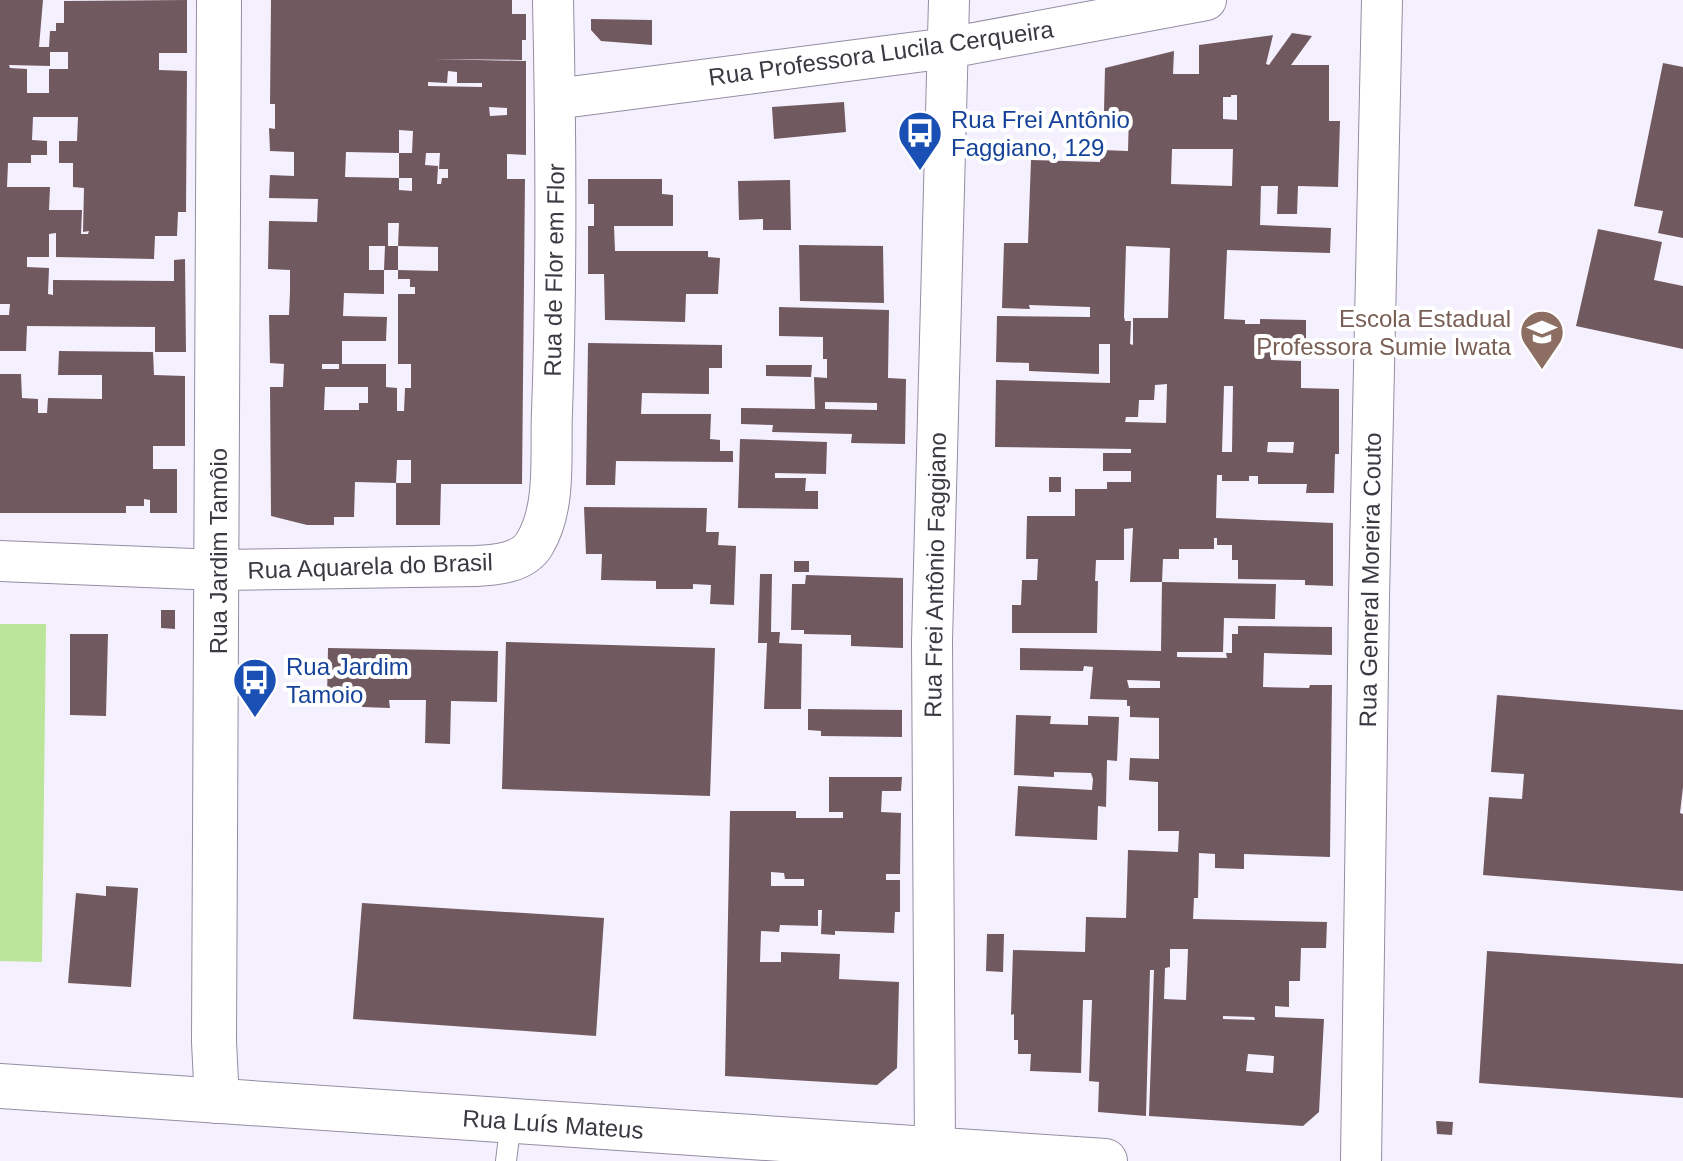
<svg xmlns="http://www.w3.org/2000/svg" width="1683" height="1161" font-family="Helvetica,sans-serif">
	<rect width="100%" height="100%" fill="#f5f0fe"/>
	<!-- grass -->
	<path fill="#bbe59b" d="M0,624H46L42,962L0,961Z"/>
	<!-- building -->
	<path fill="#715960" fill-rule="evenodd" d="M0,0H43L39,47H49L50,31H56V23H64V1L187,0V53H159V70L187,71L186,212H178L177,236H155L154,259L56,257V233L49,234V257H27V267L49,268L48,294L53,295V280L174,281V260L185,259L186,352H155V327L27,326L26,351H0V315H9L10,304H0ZM50,52H68V69H49V93H27V69L10,68L9,65L50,66ZM33,117H78L77,141H59V163H73V187L84,188L83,232L89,231L88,234H81L82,210H49L50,187H7L8,163H31V155H47V141L32,140Z
		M271,0H512V14H526V40H522V60L433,59L526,61V155L507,154V179H525L522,484H441L440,525H396V483H411V460H397L396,483L355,482L354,517H334V525H307L271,516L270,387H283L284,364L270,363L269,315H289L290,292V270L268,269L269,221L317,222L318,199L269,198L270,175L294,176V152L270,151L269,128L275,129V104H270ZM448,71L457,72V83H482V87L428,86V82L447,83ZM489,107L507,108V115L490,116ZM399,130L413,131L412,153H399ZM346,152L399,153V178H412V191L399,190V178L345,177ZM426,153H440L439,169H448V178H442L441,184H437L438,166L425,165ZM388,223H399L398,246H385L384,270H398V246L438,247V271L398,270V279H410V287H415V294H398V364H411V388H405L404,411H397V388L386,387V364H339V369H322V364H342V341H386L387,317L343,316L344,293L384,294V270H369V246H388ZM325,387H368V403H359V410H324Z
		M591,19L652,20V45L601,41L591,30Z
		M1292,33L1312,36L1291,65H1329V121H1340L1338,187L1298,186L1297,214H1277L1278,186H1261L1260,225L1331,228L1330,253L1227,250L1224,319L1245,320V324H1260V319L1306,320V345H1271V360L1301,361V388L1339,389V454H1335L1334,493H1306L1307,484H1258V476H1249V481H1222V475H1217L1216,518L1333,523V586L1305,585V580L1238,579V560H1232V545H1217V538H1214V549H1179V559H1163L1162,582L1276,584L1275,619L1224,618L1223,652H1177V657L1227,658L1226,653H1232V634H1238V626L1332,627V655L1264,653L1263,687L1309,688L1310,685H1332L1330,857L1244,854V869L1215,868V854L1199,853L1198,898H1194L1193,919L1327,922L1326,948H1301L1300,981H1289V1007L1275,1006V1017L1324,1019L1319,1112L1303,1126L1149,1116L1154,970H1150L1146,1116L1098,1112L1099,1082L1089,1081L1092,1000H1083L1081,1073L1030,1071L1031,1054H1018V1040H1014V1014L1011,1015L1013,950L1085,952L1086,917L1126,918L1128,850L1178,852L1179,831H1158V782L1129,780L1130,758L1159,759V718L1130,717V706H1127V700L1090,699L1093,667L1084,666L1083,671L1020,670V648L1161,651L1162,582H1130L1133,528L1124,529V560H1096L1095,581H1098L1097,633H1012V605H1021L1022,580H1037L1038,559H1026L1027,516H1075V489H1107V482H1131V471H1103V453H1131V449L995,447L996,380L1110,383V344H1099V374L1029,371V363L996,362L997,316L1090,317V307L1029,305L1030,309L1002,308L1004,243H1028L1031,160L1100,162L1101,150L1128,151L1129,113L1104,111L1105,68L1174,51L1173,74H1199V45L1273,35L1266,64L1269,65ZM1231,95H1237V120L1223,119V97H1231ZM1172,149H1233L1232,186L1171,184ZM1126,246L1170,248L1168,318H1133V345L1130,344L1131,321H1125L1124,317ZM1167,384L1166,423L1125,422L1126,417H1138L1139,400H1154L1155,385ZM1224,386H1233L1232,452H1222ZM1268,442H1294L1293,453L1267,452ZM1127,680L1160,681V688H1129ZM1170,949H1188L1186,1000L1164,999L1165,968L1170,967ZM1223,1016L1254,1017L1255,1020L1223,1019ZM1248,1054L1274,1056L1273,1073L1246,1071Z
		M1663,63L1683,67V238L1658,233L1663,211L1634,206Z
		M844,102L846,132L774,139L772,107Z
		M588,179H662V194L673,195V226H614L615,251H708V257L720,258L718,294H686L685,322L605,320L604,274H588V226H594V204H588Z
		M790,180L791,230H763V219L739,220L738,181Z
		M1598,229L1662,242L1654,280L1683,286V349L1576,326Z
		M799,245L883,246L884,303L800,301Z
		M779,307L889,310L888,378L906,379L905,444L851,443L852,434L772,432L773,425L741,424V408L815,409L814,377L827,378V359H823V337L779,336ZM825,402L877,403V410L825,409Z
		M588,343L722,345V368H709V394L642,393L641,414H711L710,439L720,440V451H733V462L616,461L615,485H586Z
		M59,351L153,352L154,375L185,376V446H153V469H177V513H150V500L144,499V506H126V513H0V374H21L22,398L38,399V413H47L48,398L102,399V375H58Z
		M766,365H812L811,377L766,376Z
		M740,439L827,442L826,474L775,473V478H806L805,491H818V509L738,508Z
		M1049,477H1061V492H1049Z
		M584,507L707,508L706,532H719L718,545L736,546L734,605L710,604L711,585L693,584V589H656V581L601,580L602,554H586Z
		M794,561H809V572H794Z
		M760,574H772L771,632H780L779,643L802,644L801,709H764L767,643H758Z
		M806,575L903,578V648L851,646V635L804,634V630H791L792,584H805Z
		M161,610H175V629L161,628Z
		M70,634H108L106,716L70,715Z
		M506,642L715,648L710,796L502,789Z
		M328,648L498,651L497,702L451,701L450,744L425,743L426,700H389L390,708L362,707L363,700L327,699Z
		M1497,695L1683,710V787L1680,813L1683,814V891L1483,875L1489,797L1522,799L1524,774L1491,772Z
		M808,709L902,710V737L821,736V731L808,730Z
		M1016,715L1051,716L1050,724L1088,725V716L1119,717L1117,761L1107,760L1106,807L1098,806L1097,840L1015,836L1018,786L1092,790L1093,779L1091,773L1054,772V777L1014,775Z
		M829,777H902L901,791H882L881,812L901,813L900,874H886V880H900V912H895L894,933L835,931V935L821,934L822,910H818V926L780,925L779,932L761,931L760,962H781V952L840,954L839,979L899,982L897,1068L877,1085L725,1076L730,811H796V818H843V812H829ZM771,872L784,873L785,879H804V886H771Z
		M106,886L138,888L131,987L68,983L76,893L106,896Z
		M362,903L604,918L596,1036L353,1019Z
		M987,934H1004L1003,972L986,971Z
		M1487,951L1683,964V1098L1479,1083Z
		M1436,1121L1453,1122L1452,1135L1437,1134Z"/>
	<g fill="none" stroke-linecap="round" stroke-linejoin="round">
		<!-- service casing -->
		<g stroke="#958da3" stroke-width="22">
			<path id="service" d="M506,1161L511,1121"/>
		</g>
		<!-- minor casing -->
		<g stroke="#958da3" stroke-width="42">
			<path id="minor" d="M555,99L948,48L1206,0
				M0,561L217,570L476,566C496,565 524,563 535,543C557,506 550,454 552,412C557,275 556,137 553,0
				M935,1149L932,641L949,0
				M1361,1161L1369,598L1382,0"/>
		</g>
		<!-- tertiary casing -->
		<g stroke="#958da3" stroke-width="46">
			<path id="tertiary" d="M217,1101L214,1042L219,0"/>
		</g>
		<!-- secondary casing -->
		<g stroke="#958da3" stroke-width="46">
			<path id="secondary" d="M0,1086L1105,1161"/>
		</g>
		<!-- service -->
		<use href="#service" stroke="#fff" stroke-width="20"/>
		<!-- minor -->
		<use href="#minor" stroke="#fff" stroke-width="40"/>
		<!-- tertiary -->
		<use href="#tertiary" stroke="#fff" stroke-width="44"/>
		<!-- secondary -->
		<use href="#secondary" stroke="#fff" stroke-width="44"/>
	</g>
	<!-- icons -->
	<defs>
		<g id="bus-pin" transform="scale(2.3)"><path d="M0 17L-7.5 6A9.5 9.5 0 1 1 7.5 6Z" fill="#1a4fb4" stroke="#fff"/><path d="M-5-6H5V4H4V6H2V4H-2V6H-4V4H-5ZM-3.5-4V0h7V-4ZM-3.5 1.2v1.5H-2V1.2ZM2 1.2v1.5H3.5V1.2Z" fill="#fff"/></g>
		<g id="school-pin" transform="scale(2.3)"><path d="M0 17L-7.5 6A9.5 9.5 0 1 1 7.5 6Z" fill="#8d6e63" stroke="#fff"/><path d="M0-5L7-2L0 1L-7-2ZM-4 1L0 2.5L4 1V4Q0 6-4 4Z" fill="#fff"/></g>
	</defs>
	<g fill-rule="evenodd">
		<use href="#bus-pin" x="920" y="133"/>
		<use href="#school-pin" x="1542" y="332"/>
		<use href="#bus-pin" x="255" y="680"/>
	</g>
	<g text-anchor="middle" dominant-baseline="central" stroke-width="8" stroke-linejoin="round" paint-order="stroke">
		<!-- street labels -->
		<g font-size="24" fill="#3c3942" stroke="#fff">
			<text transform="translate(881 53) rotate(-8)">Rua Professora Lucila Cerqueira</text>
			<text transform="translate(554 270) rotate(-89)">Rua de Flor em Flor</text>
			<text transform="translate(218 551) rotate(-90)">Rua Jardim Tamôio</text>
			<text transform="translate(370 566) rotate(-2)">Rua Aquarela do Brasil</text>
			<text transform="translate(935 575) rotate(-89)">Rua Frei Antônio Faggiano</text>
			<text transform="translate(1370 580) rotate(-89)">Rua General Moreira Couto</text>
			<text transform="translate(553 1124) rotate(4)">Rua Luís Mateus</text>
		</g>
		<!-- transit labels -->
		<g font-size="24" fill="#164399" stroke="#fff" text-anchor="start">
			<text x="951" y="119">Rua Frei Antônio<tspan x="951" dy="28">Faggiano, 129</tspan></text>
			<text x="286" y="666">Rua Jardim<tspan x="286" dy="28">Tamoio</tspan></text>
		</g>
		<!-- education labels -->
		<g font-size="24" fill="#785e54" stroke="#fff" text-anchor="end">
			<text x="1511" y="318">Escola Estadual<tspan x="1511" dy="28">Professora Sumie Iwata</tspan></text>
		</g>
	</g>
</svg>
